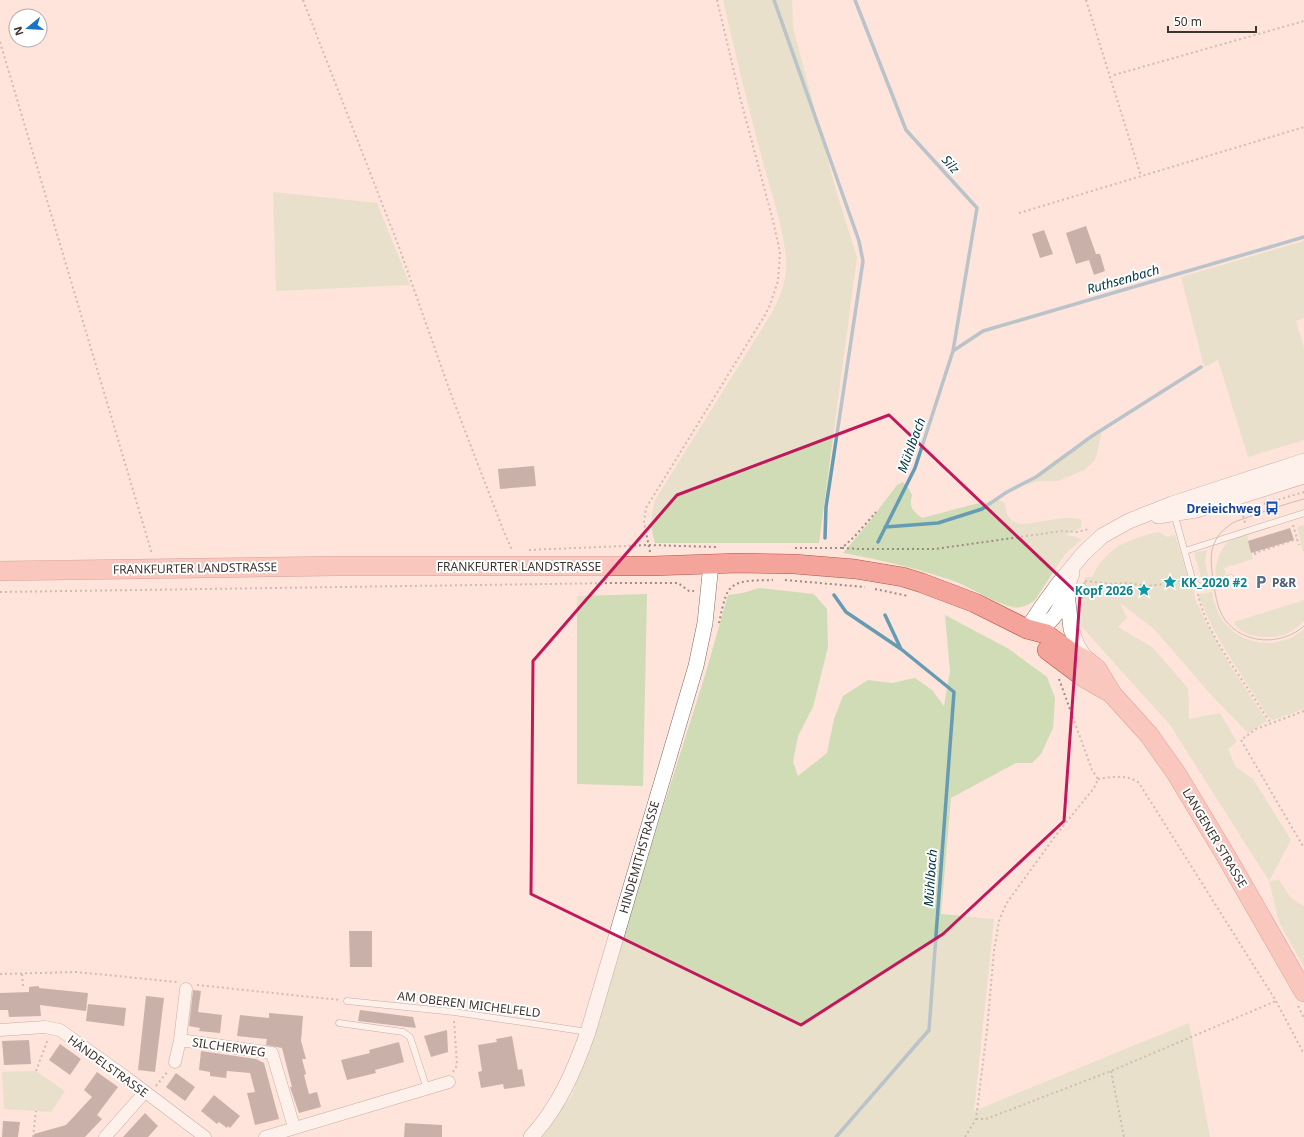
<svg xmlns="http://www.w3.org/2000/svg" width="1304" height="1137" font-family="'Noto Sans',sans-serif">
	<rect width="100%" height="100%" fill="#fee4da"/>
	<!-- green -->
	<path fill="#cfdcb6" d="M723,0H792L793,27L837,194L857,257L819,543H655C650,526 651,517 655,500L773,311C779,298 785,285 786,270C788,242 772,195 764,166C749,111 736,56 723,0Z
		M273,192L377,203L410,285L276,291Z
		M1304,241V318L1296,321L1304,348V440L1248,457L1218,360L1205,367L1203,363L1181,277Z
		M1102,431L1097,454L1094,461L1086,469L1059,481H1038L1026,485Z
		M903,482L909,489L912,495C909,508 912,510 922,518L979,503L998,500L1005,503C1006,515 1008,521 1021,524C1039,524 1066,514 1082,520L1081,528L1065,535L1073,536L1082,539L1065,554L1035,600C1028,605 1021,609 1012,607C995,603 975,590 959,583C921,569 882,560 843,553L866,526L897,485Z
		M1304,525V551L1303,552L1297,527Z
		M1159,532L1167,537L1175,535L1189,581L1194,592L1195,599L1207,624L1231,667L1267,721L1248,733L1213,697L1154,629L1120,603L1127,618L1118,627L1152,647L1188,688L1189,719L1220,713L1237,742L1228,749L1236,767L1253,779L1291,840L1269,881L1279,880L1291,898L1304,906V967L1279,922L1269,881L1170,725L1081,626L1085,577H1092C1097,566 1104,557 1113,550C1120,543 1149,533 1159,532Z
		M1247,535L1253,559L1224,568L1226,575L1216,578C1214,567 1219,550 1228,542C1233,539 1241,537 1247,535Z
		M1207,550L1205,560L1209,581L1202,580L1194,553Z
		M759,588L814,594L827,609L828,647L813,707L798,736L793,762L798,776L827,753L834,719L843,696L868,680L892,683L915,678L932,690L944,706L950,671L945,615L1009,649L1047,677L1055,698L1053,728L1041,754L1032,763H1016L951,798L941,914L994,919L974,1111L1189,1023L1210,1137H541L573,1093L706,672L728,595L743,593Z
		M1212,592C1214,602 1217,613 1223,621C1242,647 1281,650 1304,629V709L1273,720L1269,718C1243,676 1217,643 1199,597L1200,594Z
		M647,594L643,786L577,784V596Z
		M1304,600V621C1298,627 1293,631 1286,634C1272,640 1240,638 1234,622Z
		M36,1071L65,1091L51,1112L4,1109L2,1072Z"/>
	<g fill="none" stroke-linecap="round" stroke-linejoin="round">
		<!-- stream -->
		<path stroke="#669cb3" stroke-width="3.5" d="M774,0L859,241L863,261L826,507L825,538
			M855,0L906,130L977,208L953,351L915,468L878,542
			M953,351L983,331L1304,237
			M885,527L938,523L982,509L1007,492L1036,477L1092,436L1201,367
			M834,595L846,612L901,649
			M836,1137L929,1030L954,692L901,649L885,615"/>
	</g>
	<!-- building -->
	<path fill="#8b736e" d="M1086,226L1096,254H1100L1105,271L1094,275L1089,260L1076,264L1066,233Z
		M1044,230L1053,254L1040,258L1032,234Z
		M534,466L536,486L500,489L498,469Z
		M1290,528L1294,540L1251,553L1248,541Z
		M349,931H372V967H350Z
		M39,986V988L88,993L86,1011L40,1005L41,1016L9,1017L8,1010H0V993L29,992V987Z
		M193,990L201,991L198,1012L222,1015L220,1033L199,1031L200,1028L189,1026Z
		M146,996L164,998L155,1072L138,1070Z
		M88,1004L126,1008L124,1026L86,1021Z
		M360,1010L413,1017L416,1028L358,1021Z
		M269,1013L303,1016L301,1041L306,1059H302L306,1074L304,1075L309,1094L317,1092L321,1107L299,1113L290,1087H292L282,1048L266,1045L267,1039L237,1036L240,1015L269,1018Z
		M447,1030L448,1052L431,1057L424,1036Z
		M512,1036L518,1070L522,1069L525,1086L504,1089L503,1084L481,1088L478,1072L482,1071L478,1045L497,1042L496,1039Z
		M29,1040L31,1064L4,1065L2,1041Z
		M399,1042L404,1062L375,1070L376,1073L347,1080L341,1060L370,1053L369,1050Z
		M60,1044L81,1059L70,1075L49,1060Z
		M201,1051L256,1059L264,1063L279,1119L255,1125L247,1093L255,1092L250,1073L227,1071L226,1078L210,1076V1072L199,1070Z
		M97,1072L118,1087L97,1115L102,1119L85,1137H34V1134L66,1125L92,1097L84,1090Z
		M176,1073L195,1087L185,1101L166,1087Z
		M214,1095L240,1116L230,1128L228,1126L227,1128L219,1122L217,1124L201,1111Z
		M145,1113L158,1126L148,1137H123Z
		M3,1121L20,1122L18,1137H2Z
		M405,1123L442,1125V1137H404Z"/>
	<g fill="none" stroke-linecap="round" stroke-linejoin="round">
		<!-- service casing -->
		<g stroke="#836d64" stroke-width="7">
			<path id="service" d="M1174,513L1193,582L1200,587L1231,578
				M1185,551L1304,513
				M347,1001L454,1012L588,1032
				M339,1023L403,1032L410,1037L427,1089"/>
		</g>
		<!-- minor casing -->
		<g stroke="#836d64" stroke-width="13">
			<path id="minor" d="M186,989L180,1040L272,1053L294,1127
				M0,1030L45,1027L60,1030L127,1078L205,1137
				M175,1062L180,1040
				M105,1137L145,1092
				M265,1137L449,1082"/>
		</g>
		<!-- tertiary casing -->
		<g stroke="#836d64" stroke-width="16">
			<path id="tertiary" d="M1158,516L1196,510L1304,476
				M1067,593L1071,629L1077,645L1087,661
				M1027,629L1043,605L1059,583L1083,554L1102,536L1129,521L1172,504L1304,461
				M1028,629C1034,628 1041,628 1046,624C1062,614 1066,589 1072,573
				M531,1137C559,1107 575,1069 588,1032L696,666L705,623L711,564"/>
		</g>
		<!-- primary casing -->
		<g stroke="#af5548" stroke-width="20">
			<path id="primary" d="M0,571L336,566H653L738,563L794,564L855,569L903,577L922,583L975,603L1027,629L1046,634L1072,653L1087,661L1097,669L1112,694L1149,735L1176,773L1226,856L1304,992
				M1047,650L1083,677L1109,692"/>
		</g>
		<!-- path -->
		<path stroke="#9d8b84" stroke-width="2" stroke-dasharray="2 3" stroke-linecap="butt" d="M303,0L399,247L452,397L504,532L512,550
			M1086,0L1141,176
			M0,42L152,554
			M1114,75L1304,21
			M1019,213L1304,127
			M1264,504L1304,492
			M1242,511L1245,523
			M1293,525L1299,545
			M795,548H842L855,536L876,512
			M842,548L859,549H935L1062,531L1077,532L1089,529
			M529,550L648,545L717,547
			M650,552L644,522L646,508L765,315L770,305L778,281L780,252L773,221L741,101L717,0
			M1254,552L1255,553L1297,539
			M1255,553L1256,558
			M785,580L865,587
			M1085,581L1111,584L1126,583L1148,586L1164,584
			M1177,581L1183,579
			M875,589L908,596
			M0,592L615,583H678L689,591H694
			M1198,594C1205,629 1231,663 1250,692C1257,702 1263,713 1271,723
			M1082,599L1085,579
			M719,623C721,615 724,596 729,590C738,578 759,581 773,580
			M1304,711L1256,729L1241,740L1304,848
			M1098,779C1111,777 1128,774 1139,783L1276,1001L1304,1054
			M0,974L76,972L177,982
			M22,974L23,986
			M197,985L340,1000
			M1298,1006L1304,1018
			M36,1071L48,1039
			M1111,1071L1124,1137
			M453,1072L457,1065L454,1020
			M156,1086L168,1071
			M976,1119H986L1111,1071L1276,1001
			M33,1137L36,1111
			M965,1137L976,1119L987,1030L994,951L999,921L1006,904L1056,835L1094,788L1098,779L1092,770L1059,679"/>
		<!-- service -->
		<use href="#service" stroke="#fff" stroke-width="6"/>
		<!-- minor -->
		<use href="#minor" stroke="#fff" stroke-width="12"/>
		<!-- tertiary -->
		<use href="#tertiary" stroke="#fff" stroke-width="15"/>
		<!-- primary -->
		<use href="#primary" stroke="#f4a49a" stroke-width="19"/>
		<!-- tram -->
		<path stroke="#9e8c85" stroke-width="1" d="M1304,499C1286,504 1269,509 1252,516C1243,519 1234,521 1227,527C1206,544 1211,563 1214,586C1216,598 1218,610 1225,620C1244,645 1282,646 1304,626"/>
	</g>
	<!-- marked area -->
	<path d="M0 0H1304V1137H0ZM889,415L1080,596L1064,821L943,934L801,1025L531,894L533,661L677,495Z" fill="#fee4da" fill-opacity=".55" fill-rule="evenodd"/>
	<path fill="none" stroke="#c2185b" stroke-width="3" stroke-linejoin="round" d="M889,415L1080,596L1064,821L943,934L801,1025L531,894L533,661L677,495Z"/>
	<!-- icons -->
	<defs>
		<g id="bus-bare" transform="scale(1.08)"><path d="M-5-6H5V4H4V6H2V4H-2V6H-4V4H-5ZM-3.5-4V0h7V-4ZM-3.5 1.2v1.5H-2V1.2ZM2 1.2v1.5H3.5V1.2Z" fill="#1a4fb4" stroke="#fff" stroke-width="2.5" paint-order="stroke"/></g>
		<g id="sight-bare" transform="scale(1.08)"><path d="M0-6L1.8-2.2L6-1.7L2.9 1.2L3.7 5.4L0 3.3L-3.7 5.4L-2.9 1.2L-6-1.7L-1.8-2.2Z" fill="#0f9aa8" stroke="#fff" stroke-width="2.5" paint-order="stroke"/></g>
		<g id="parking-bare" transform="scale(1.08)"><path d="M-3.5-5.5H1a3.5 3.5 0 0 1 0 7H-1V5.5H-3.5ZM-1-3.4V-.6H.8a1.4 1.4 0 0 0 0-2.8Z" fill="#5c6f8a" stroke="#fff" stroke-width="2.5" paint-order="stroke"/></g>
	</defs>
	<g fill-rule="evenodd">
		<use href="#bus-bare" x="1272" y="508"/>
		<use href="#sight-bare" x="1170" y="582"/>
		<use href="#parking-bare" x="1261" y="582"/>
		<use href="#sight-bare" x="1144" y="590"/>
	</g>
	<g text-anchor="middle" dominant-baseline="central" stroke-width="4" stroke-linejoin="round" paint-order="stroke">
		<!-- transit labels -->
		<g font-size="12" font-weight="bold" fill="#164399" stroke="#fff" text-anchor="end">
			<text x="1261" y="508">Dreieichweg</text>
		</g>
		<!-- street labels -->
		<g font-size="12" fill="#3d332f" stroke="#fff">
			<text x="519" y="566">FRANKFURTER LANDSTRASSE</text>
			<text transform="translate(195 568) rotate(-1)">FRANKFURTER LANDSTRASSE</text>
			<text transform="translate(1215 838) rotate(59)">LANGENER STRASSE</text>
			<text transform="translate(639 857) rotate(-74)">HINDEMITHSTRASSE</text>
			<text transform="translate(469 1004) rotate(7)">AM OBEREN MICHELFELD</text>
			<text transform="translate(229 1047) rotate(8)">SILCHERWEG</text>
			<text transform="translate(108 1066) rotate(36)">HÄNDELSTRASSE</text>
		</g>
		<!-- culture labels -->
		<g font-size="12" font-weight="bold" fill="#0d838f" stroke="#fff" text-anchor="start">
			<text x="1181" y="582">KK_2020 #2</text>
			<text x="1133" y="590" text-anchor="end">Kopf 2026</text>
		</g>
		<!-- service labels -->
		<g font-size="12" font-weight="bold" fill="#4e5e75" stroke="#fff" text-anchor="start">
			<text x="1272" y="582">P&amp;R</text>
		</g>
		<!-- water labels -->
		<g font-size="13" font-style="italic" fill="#013445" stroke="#fff">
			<text transform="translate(951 164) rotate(48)">Silz</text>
			<text transform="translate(1123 279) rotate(-16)">Ruthsenbach</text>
			<text transform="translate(911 445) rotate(-70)">Mühlbach</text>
			<text transform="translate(930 878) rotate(-86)">Mühlbach</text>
		</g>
	</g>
	<!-- north arrow -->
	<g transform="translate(28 28) rotate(252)"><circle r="19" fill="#ffffff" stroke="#b1adac"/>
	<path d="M0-3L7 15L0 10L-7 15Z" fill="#1b74c1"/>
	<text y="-6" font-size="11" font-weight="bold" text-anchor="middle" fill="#3d332f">N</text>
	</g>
	<!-- scale -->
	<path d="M1168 26v6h88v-6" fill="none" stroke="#3d332f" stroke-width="2"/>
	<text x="1174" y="26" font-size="12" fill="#3d332f" stroke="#ffffff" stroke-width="3" paint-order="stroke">50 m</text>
</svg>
